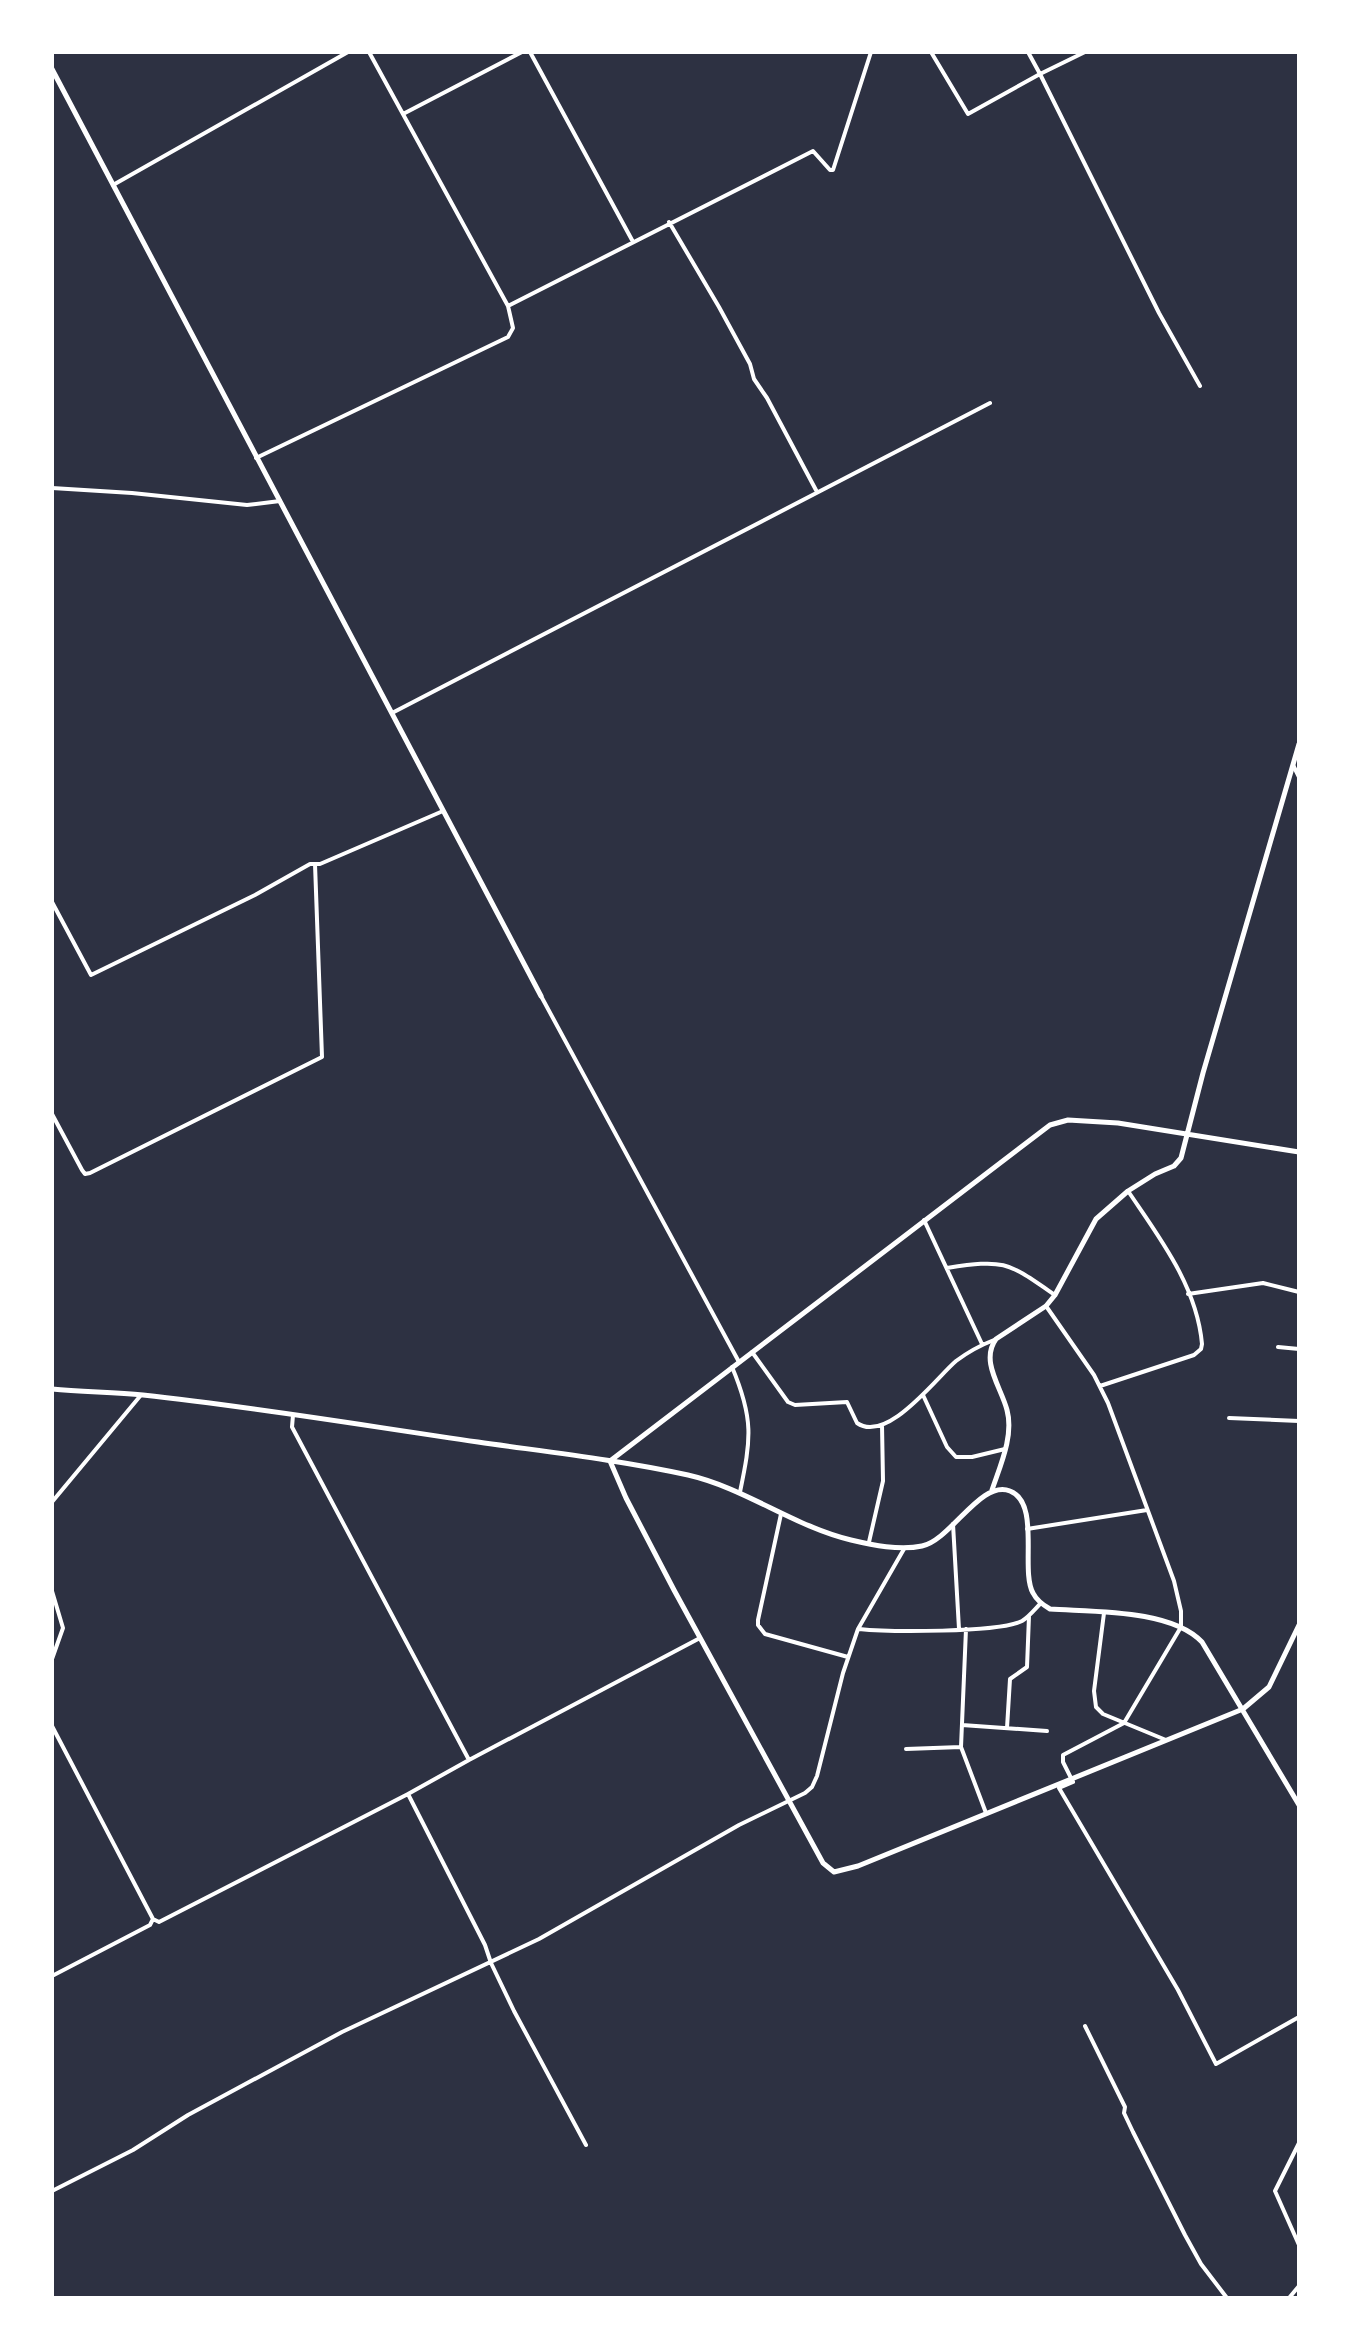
<svg xmlns="http://www.w3.org/2000/svg" width="1351" height="2350" font-family="Montserrat,sans-serif">
	<rect width="100%" height="100%" fill="#2d3142"/>
	<g fill="none" stroke-linecap="round" stroke-linejoin="round">
		<!-- minor -->
		<path stroke="#fff" stroke-width="4" d="M530,52L632,240
			M931,52L968,114L1040,74L1159,313L1200,386
			M1028,52L1040,74L1085,52
			M403,114L522,52
			M113,185L348,52
			M669,222L719,307L750,364L754,379L767,398L817,492
			M508,306L813,151L830,170H833L871,52
			M256,458L508,337L513,328L508,306L369,52
			M52,488L132,493L247,505L280,501
			M392,713L990,403
			M1293,765L1299,777
			M52,902L91,975L255,895L310,864H320L443,811
			M541,996L739,1362
			M52,1114L82,1170L85,1174L90,1173L322,1057L315,864
			M924,1220L982,1344
			M947,1268C1006,1259 1007,1262 1055,1295
			M1188,1294L1263,1283L1299,1292
			M1046,1306L1094,1375L1108,1403L1174,1581L1181,1611V1627L1124,1723L1063,1755V1762L1073,1782L1059,1788L1178,1990L1216,2064L1299,2017
			M1278,1347L1299,1349
			M752,1352L788,1402L795,1405L847,1402L857,1423C887,1444 936,1378 956,1361C968,1352 981,1345 994,1340
			M732,1367C754,1419 751,1439 740,1492
			M1100,1386L1194,1355L1201,1349L1202,1344C1197,1286 1159,1237 1128,1191
			M923,1395L947,1447L956,1457H972L1005,1449
			M293,1415L292,1427L469,1760L408,1794L485,1945L491,1963L514,2011L586,2145
			M1229,1418L1299,1421
			M52,1502L141,1395
			M781,1514L758,1620V1625L765,1634L848,1657
			M953,1524L959,1629
			M1027,1529L1147,1510
			M869,1542L883,1481L882,1425
			M52,1591L63,1628L52,1659
			M1104,1613L1094,1691L1096,1707L1103,1714L1166,1740
			M859,1629C887,1632 999,1633 1022,1621C1029,1617 1035,1609 1041,1603
			M966,1629L961,1747L986,1813
			M962,1725L1047,1731
			M52,1726L153,1919L159,1922L408,1794
			M1007,1728L1010,1679L1027,1667L1029,1616
			M906,1749L961,1747
			M469,1760L700,1638
			M52,1976L150,1925L153,1919
			M1085,2026L1125,2107L1124,2113L1133,2132L1185,2235L1201,2264L1227,2298
			M1299,2143L1275,2191L1299,2245
			M52,2191L133,2150L188,2115L342,2032L539,1939L739,1825L805,1793L812,1787L817,1776L843,1673L858,1629L904,1549
			M1289,2298L1299,2286"/>
		<!-- tertiary -->
		<path stroke="#fff" stroke-width="5" d="M52,69L541,996
			M1299,1152L1118,1123L1068,1120L1050,1125L610,1461L626,1498L674,1590L823,1863L834,1872L858,1866L1243,1709L1269,1687L1299,1625
			M52,1389C82,1392 113,1392 143,1395C255,1407 367,1426 478,1442C548,1452 619,1460 688,1475C745,1488 793,1526 851,1540C872,1545 900,1551 922,1546C951,1540 981,1479 1010,1491C1041,1503 1020,1570 1033,1593C1037,1601 1043,1605 1050,1609C1093,1612 1171,1609 1202,1642L1299,1805
			M992,1490C1000,1466 1014,1436 1007,1410C1001,1387 980,1361 996,1339L1046,1306L1055,1295L1096,1219L1128,1191L1155,1174L1174,1166L1181,1158L1203,1073L1299,744"/>
	</g>
	<!-- border -->
	<rect width="1351" height="2350" fill="none" stroke="#ffffff" stroke-width="108"/>
</svg>
